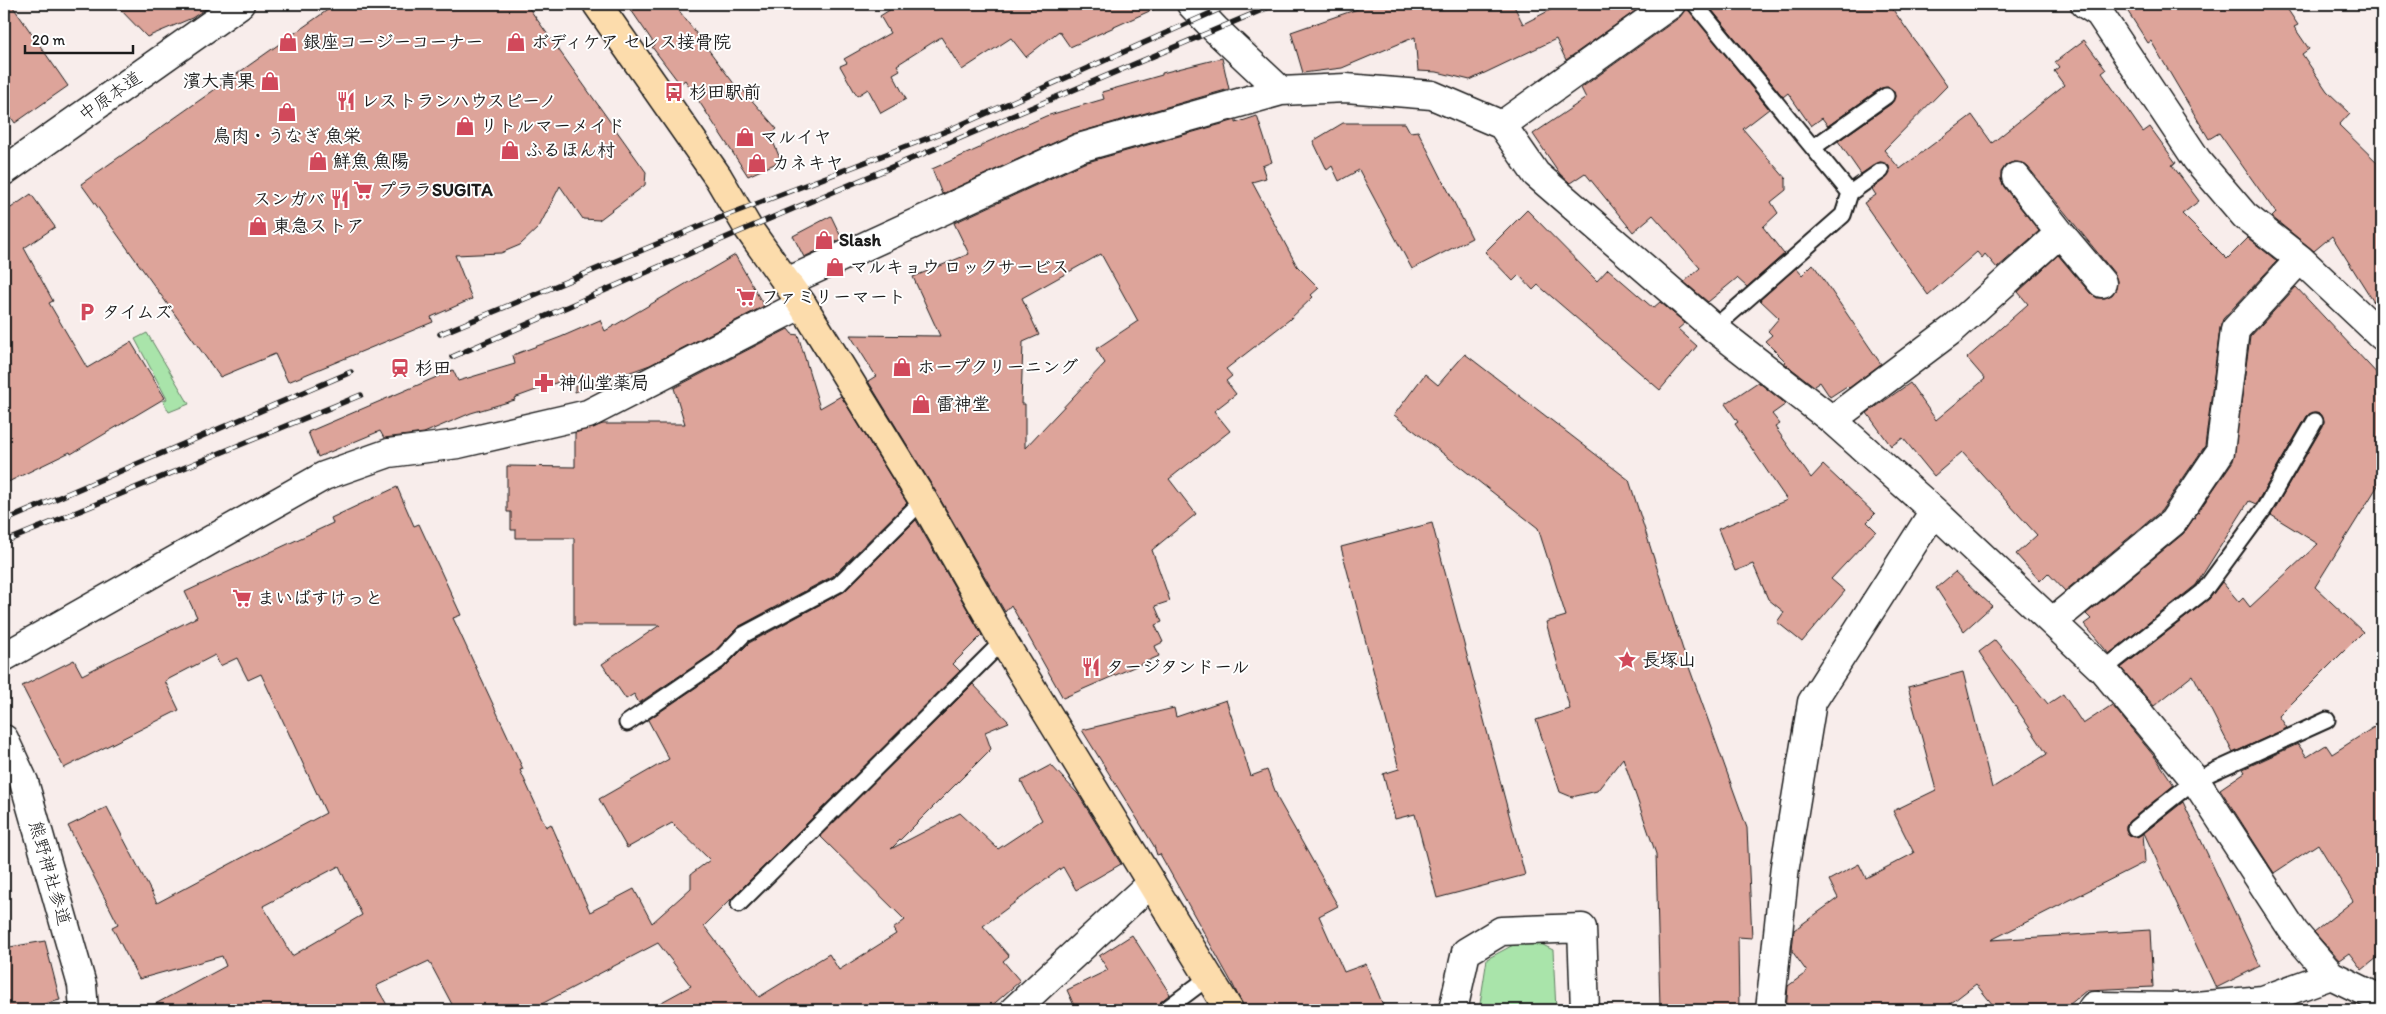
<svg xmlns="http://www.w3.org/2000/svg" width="2386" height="1014" font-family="Itim,'Klee One',sans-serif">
	<rect width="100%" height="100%" fill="#f8edeb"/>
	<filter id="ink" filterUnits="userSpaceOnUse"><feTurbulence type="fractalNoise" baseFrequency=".02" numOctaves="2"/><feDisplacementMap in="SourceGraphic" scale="10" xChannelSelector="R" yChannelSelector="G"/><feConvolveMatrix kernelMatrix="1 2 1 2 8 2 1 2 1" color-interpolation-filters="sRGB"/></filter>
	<g filter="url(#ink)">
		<!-- green -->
		<path fill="#a9e4aa" stroke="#628063" d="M147,333L189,404L169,412L163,401L167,399L135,339Z
			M1515,944H1541L1553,950L1556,1010H1479L1487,959Z"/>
		<!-- building -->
		<path fill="#dda49a" stroke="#1c1c1c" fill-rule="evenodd" d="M4,4H11L68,86L15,123L4,107Z
			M115,4H213L192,18L147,37Z
			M336,4H526L646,172L645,185L599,220L583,219L560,186L539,227L520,245L501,253L455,255L472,299L431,317L433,322L288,382L275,354L220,377L81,184Z
			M627,4H674L738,89L741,88L777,129L770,134L781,161L748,176L685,80L680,84L652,47L655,45Z
			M899,4H1165L1070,47L1059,31L1026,57L1011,38L962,70L941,37L897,65L900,70L893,74L906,99L881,113L868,89L857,96L840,66L847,63L844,59L890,33L880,16Z
			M1372,4H1513L1523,24L1562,4H1645L1566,60L1556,39L1470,80L1437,72L1418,71L1415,37L1342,68L1303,73L1291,32Z
			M1707,4H1889L1947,86L1884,150L1900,169L1972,115L1992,143L2064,85L2054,71L2059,67L2055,62L2084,40L2106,70L2102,73L2143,132L2150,127L2176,163L2172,165L2199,201L2182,214L2227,259L2248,238L2277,261L2223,319L2220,328L2205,446L2161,511L2065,591L2048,573L2040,581L2016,554L2037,535L1962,452L1934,476L1903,438L1891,446L1867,413L1910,383L1936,420L1985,379L1967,358L2028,304L2018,292L2058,255L2090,293L2097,298H2105L2112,295L2116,289L2117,281L2114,273L2028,167L2022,163L2014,162L2006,165L2001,172V180L2004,187L2039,231L1997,268L1985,254L1982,258L1977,252L1928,295L1864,203L1876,195L1872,189L1889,175V166L1880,162L1861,174L1838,141L1891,104L1895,96L1893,90L1889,87L1881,88L1828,126L1822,118L1811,126L1788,93L1783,97Z
			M2123,4H2284L2298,25L2294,27L2309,49L2302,54L2327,91L2350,113L2339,125L2382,167V315L2332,236L2314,251L2272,217L2276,213L2219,133L2209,139L2151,41L2148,43Z
			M1686,6L1769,109L1743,129L1786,179V190L1771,202L1778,213L1763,227L1784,254L1747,287L1737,278L1708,302L1684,282L1700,268L1653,215L1633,232L1585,173L1570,183L1560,174L1533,134L1586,98L1581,88L1680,17Z
			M1222,58L1229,89L1073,134L942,194L932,169L982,147L981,145L1046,116L1104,99L1102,92L1162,75V73Z
			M1257,116L1272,162L1262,166L1266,178L1252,182L1297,266L1319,288L1311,295L1313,297L1289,320L1226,369L1232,376L1226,381L1236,394L1214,411L1230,431L1169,479L1196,514L1152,550L1170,601L1155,606L1162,622L1155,625L1163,642L1155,646L1159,656L1063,698L1011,605L1005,612L936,492L868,381L876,376L850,335L940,336L913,277L969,254L954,223L1084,163L1236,120V123ZM1101,254L1138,321L1096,349L1105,363L1025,448V404H1021L1023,342L1039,335L1022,298Z
			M1343,123H1405L1410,132L1418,131L1472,238L1412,269L1359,170L1339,181L1332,166L1327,170L1313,141Z
			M31,194L55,227L24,248L53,301L49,303L87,368L131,342L165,398L71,454L70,452L4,484V210L5,212Z
			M1527,210L1597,281L1608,269L1653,308L1660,302L1685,323L1678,329L1697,346L1660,390L1538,285L1533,290L1519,275L1513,281L1485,252Z
			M831,216L842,239L804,257L793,236Z
			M735,255L764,306L650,365L575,392V376L514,398L515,400L471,413L424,433L384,438L380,431L318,457L308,432L453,370L458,381L515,364L513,355L561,337L600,320L605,331Z
			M1813,264L1881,364L1849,388L1847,386L1830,397L1820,382L1814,386L1784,363L1786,362L1765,341L1772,335L1768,331L1779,318L1760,300L1796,268L1802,275Z
			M2296,287L2382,379V479L2315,587L2363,632L2279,716L2287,728L2233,753L2193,675L2154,706L2121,668L2209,599L2222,582L2239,602L2243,598L2250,607L2318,544L2271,515L2323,426L2324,421L2320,413L2315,412L2307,416L2256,504L2249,501L2196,585L2109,654L2084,624L2091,619L2086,614L2183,534L2233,461L2250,337Z
			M788,329L792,334L798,335L820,408L841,396L907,503L833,576L738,627L712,654L639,703L634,694L626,699L602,664L660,625H574V538H516V530H511V512H507V466L575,467V433L603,424H685L674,388Z
			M1465,354L1629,480L1685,656L1747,828L1752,938L1738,937L1739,1009L1660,1008L1656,854L1623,758L1597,791L1572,797L1560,792L1536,720L1570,709L1546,622L1566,616L1538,528L1394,415L1425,374L1438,385Z
			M1758,382L1786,404L1772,414L1780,424L1775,427L1811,478L1823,465L1875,514L1867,522L1876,531L1831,579L1845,591L1802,642L1777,622L1784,612L1768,599L1753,564L1735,571L1718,529L1787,500L1735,424L1738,422L1725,404Z
			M397,487L414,526L419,524L461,615L453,618L523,769L520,770L546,827L551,824L590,912L634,889L652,923L691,888V874L710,860L672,823L627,848L599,799L669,759L648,720L723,669L749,643L845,591L916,520L982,635L953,664L960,671L704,926L759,997L829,954L839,970L896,934L893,929L905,920L820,836L973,684L1009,722L985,732L991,749L891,849L960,813L998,849L1042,820L1021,781L1051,765L1078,794L1121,864L1076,890L1063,867L983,926L1009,956L1003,961L1020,981L987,1010H647L691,986L658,943L530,1010H455L429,961L376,986L390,1010H144L226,966L222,956L139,979L112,927L118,924L68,826L107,807L157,903L326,813L261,674L248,680L237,658L220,666L215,655L165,681L179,710L64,768L22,686L74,660L82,675L197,617L185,592L333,523L331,518ZM339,866L362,915L292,956L263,906Z
			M1432,523L1525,875L1437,898L1415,814L1395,819L1383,774L1399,769L1341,547Z
			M1955,572L1992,606L1964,631L1936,588Z
			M1995,640L2048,704L2063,694L2083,724L2112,705L2158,761L2174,785L2126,825V830L2131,836L2137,837L2143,833L2145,862L1991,940L2150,930L2153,987L2087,990L2063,1010H1997L1976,984L1942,1010H1786L1788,986L1807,972L1792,951L1794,930L1838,898L1829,880L1859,864L1866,878L1914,853L1893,811L1936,790L1908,687L1963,672L1992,788L2047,754L1979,652Z
			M1226,700L1251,776L1267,770L1279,801L1338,906L1319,916L1344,972L1366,964L1385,1010H1245L1232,983L1160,854L1157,855L1154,846L1082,730L1174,708L1176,717Z
			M2382,722V954L2362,970L2349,953L2339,960L2314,932L2353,901L2318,844L2274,873L2220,789L2245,772L2243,769L2298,744L2307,757L2326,745L2332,754Z
			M2183,802L2260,966L2216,988L2144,833Z
			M1132,935L1170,994L1159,1003L1156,1010H1076L1067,990L1108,970L1099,956Z
			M45,941L60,1000L21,1010H4V948Z"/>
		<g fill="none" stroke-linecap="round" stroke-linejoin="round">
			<!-- service casing -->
			<g stroke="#1c1c1c" stroke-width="19">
				<path id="service" d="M1695,4L1850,193
					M1814,147L1886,96
					M1714,328L1843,215L1850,193L1881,171
					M2103,670L2203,592L2264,509L2315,421
					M627,723L718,661L743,635L839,584L923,500
					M2135,828L2195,780L2327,720
					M739,904L1003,641
					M1165,1010L1209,977"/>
			</g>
			<!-- minor casing -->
			<g stroke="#1c1c1c" stroke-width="31">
				<path id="minor" d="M1191,4L1215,29L1281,91
					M2085,4L2099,13L2197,160L2245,216L2300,259L2382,336
					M1502,125L1536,174L1714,328L1832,420L1934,511L2103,670L2195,780L2294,932L2331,975
					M2016,177L2060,233
					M787,282L1079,148L1281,91L1346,88L1432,95L1502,125L1671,4
					M1832,420L1953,329L2060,233L2102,283
					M2052,622L2173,522L2220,452L2235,330L2300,259
					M4,657L324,476L389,453L458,444L588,414L802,304
					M4,739L24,782L82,985L84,1010
					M1014,1010L1151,883
					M1453,1010L1466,952L1501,931L1582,928L1585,1010
					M1770,1010L1785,866L1812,702L1934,511
					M2091,1010L2094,1006L2184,1007L2263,1000L2331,975L2376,997H2382"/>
			</g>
			<!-- tertiary casing -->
			<g stroke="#1c1c1c" stroke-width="31">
				<path id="tertiary" d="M4,171L240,4"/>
			</g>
			<!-- primary casing -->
			<g stroke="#1c1c1c" stroke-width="31">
				<path id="primary" d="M597,4L718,177L748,228L802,304L923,500L1003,641L1229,1010"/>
			</g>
			<!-- service -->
			<use href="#service" stroke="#fff" stroke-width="15"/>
			<!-- minor -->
			<use href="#minor" stroke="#fff" stroke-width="28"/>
			<!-- tertiary -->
			<use href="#tertiary" stroke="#fff" stroke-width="28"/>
			<!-- primary -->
			<use href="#primary" stroke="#fcdcac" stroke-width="28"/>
			<!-- rail casing -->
			<g stroke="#1c1c1c" stroke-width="5.5">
				<path id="rail" d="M440,334L722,217L949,130L1231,4
					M452,357L748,228L1276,4
					M4,521L351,372
					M4,542L361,395"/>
			</g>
			<!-- rail -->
			<use href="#rail" stroke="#fff" stroke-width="4" stroke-dasharray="11" stroke-linecap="butt"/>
		</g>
	</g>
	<!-- icons -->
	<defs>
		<g id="shop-bare" transform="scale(1.5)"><path d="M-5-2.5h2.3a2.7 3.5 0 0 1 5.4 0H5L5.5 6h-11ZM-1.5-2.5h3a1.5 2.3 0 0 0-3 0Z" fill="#d1495b" stroke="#fff" stroke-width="2.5" paint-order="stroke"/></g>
		<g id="bus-bare" transform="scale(1.5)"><path d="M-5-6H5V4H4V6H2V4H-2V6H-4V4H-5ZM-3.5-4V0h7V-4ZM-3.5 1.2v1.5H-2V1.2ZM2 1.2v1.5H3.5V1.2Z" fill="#d1495b" stroke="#fff" stroke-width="2.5" paint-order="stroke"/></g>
		<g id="restaurant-bare" transform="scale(1.5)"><path d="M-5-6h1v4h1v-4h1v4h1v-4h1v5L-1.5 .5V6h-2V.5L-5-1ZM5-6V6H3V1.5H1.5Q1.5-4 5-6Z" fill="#d1495b" stroke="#fff" stroke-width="2.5" paint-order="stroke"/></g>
		<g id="supermarket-bare" transform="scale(1.5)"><path d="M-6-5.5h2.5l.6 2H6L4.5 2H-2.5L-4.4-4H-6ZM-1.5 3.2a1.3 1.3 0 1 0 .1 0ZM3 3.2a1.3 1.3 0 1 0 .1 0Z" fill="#d1495b" stroke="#fff" stroke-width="2.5" paint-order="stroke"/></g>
		<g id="parking-bare" transform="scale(1.5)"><path d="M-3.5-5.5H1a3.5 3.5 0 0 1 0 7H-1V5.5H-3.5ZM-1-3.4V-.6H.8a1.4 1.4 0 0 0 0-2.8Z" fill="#d1495b" stroke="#fff" stroke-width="2.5" paint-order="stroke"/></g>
		<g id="station-bare" transform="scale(1.5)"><path d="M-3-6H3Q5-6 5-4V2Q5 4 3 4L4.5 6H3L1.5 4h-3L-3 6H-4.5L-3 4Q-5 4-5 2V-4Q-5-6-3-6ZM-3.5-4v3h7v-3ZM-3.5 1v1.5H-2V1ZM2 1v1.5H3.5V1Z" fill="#d1495b" stroke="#fff" stroke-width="2.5" paint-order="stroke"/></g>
		<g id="pharmacy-bare" transform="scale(1.5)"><path d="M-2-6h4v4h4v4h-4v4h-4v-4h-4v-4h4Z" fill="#d1495b" stroke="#fff" stroke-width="2.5" paint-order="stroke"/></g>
		<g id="sight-bare" transform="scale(1.5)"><path d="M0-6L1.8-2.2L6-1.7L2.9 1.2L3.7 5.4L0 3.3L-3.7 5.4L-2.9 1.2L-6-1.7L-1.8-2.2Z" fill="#d1495b" stroke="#fff" stroke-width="2.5" paint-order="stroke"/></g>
	</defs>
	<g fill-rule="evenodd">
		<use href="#shop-bare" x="288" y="42"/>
		<use href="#shop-bare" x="516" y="42"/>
		<use href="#shop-bare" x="270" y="81"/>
		<use href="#bus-bare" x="674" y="92"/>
		<use href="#restaurant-bare" x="346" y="101"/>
		<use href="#shop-bare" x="287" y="112"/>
		<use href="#shop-bare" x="465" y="126"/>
		<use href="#shop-bare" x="745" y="137"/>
		<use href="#shop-bare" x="510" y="150"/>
		<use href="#shop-bare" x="318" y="161"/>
		<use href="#shop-bare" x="757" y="163"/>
		<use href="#supermarket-bare" x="363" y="190"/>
		<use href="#restaurant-bare" x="340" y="199"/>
		<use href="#shop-bare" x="258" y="226"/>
		<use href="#shop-bare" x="824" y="240"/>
		<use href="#shop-bare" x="835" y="267"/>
		<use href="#supermarket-bare" x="746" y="297"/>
		<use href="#parking-bare" x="87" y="312"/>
		<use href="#shop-bare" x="902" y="367"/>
		<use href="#station-bare" x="400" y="368"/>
		<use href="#pharmacy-bare" x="544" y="383"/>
		<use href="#shop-bare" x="921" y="404"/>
		<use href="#supermarket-bare" x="242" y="598"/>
		<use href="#sight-bare" x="1627" y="660"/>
		<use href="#restaurant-bare" x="1091" y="667"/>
	</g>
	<g text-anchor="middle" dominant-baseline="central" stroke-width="4" stroke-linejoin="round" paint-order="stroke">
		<!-- poi labels -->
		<g font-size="18" font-weight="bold" fill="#1c1c1c" stroke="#fff" text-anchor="start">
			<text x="303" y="42">銀座コージーコーナー</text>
			<text x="531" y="42">ボディケア セレス接骨院</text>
			<text x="255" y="81" text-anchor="end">濱大青果</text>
			<text x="689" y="92">杉田駅前</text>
			<text x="361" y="101">レストランハウスピーノ</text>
			<text x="480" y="126">リトルマーメイド</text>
			<text x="287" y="136" text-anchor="middle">鳥肉・うなぎ 魚栄</text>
			<text x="760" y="137">マルイヤ</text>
			<text x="525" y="150">ふるほん村</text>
			<text x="333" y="161">鮮魚 魚陽</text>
			<text x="772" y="163">カネキヤ</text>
			<text x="378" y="190">プララSUGITA</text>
			<text x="325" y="199" text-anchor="end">スンガバ</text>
			<text x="273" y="226">東急ストア</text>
			<text x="839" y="240">Slash</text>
			<text x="850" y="267">マルキョウ ロックサービス</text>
			<text x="761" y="297">ファミリーマート</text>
			<text x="102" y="312">タイムズ</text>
			<text x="917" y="367">ホープクリーニング</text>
			<text x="415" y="368">杉田</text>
			<text x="559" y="383">神仙堂薬局</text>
			<text x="936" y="404">雷神堂</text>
			<text x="257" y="598">まいばすけっと</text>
			<text x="1642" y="660">長塚山</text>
			<text x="1106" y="667">タージタンドール</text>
		</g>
		<!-- street labels -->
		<g font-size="18" fill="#1c1c1c" stroke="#fff">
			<text transform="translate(110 96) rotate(-35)">中原本道</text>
			<text transform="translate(50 873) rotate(74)">熊野神社参道</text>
		</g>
	</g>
	<!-- margin -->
	<rect width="2386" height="1014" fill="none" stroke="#fff" stroke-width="20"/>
	<rect x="10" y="10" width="2366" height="994" fill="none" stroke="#1c1c1c" stroke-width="2" filter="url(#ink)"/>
	<!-- scale -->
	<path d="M25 45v8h108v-8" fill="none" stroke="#1c1c1c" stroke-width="2.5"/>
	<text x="32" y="45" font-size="15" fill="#1c1c1c" stroke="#ffffff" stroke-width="4" paint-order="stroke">20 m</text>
</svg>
